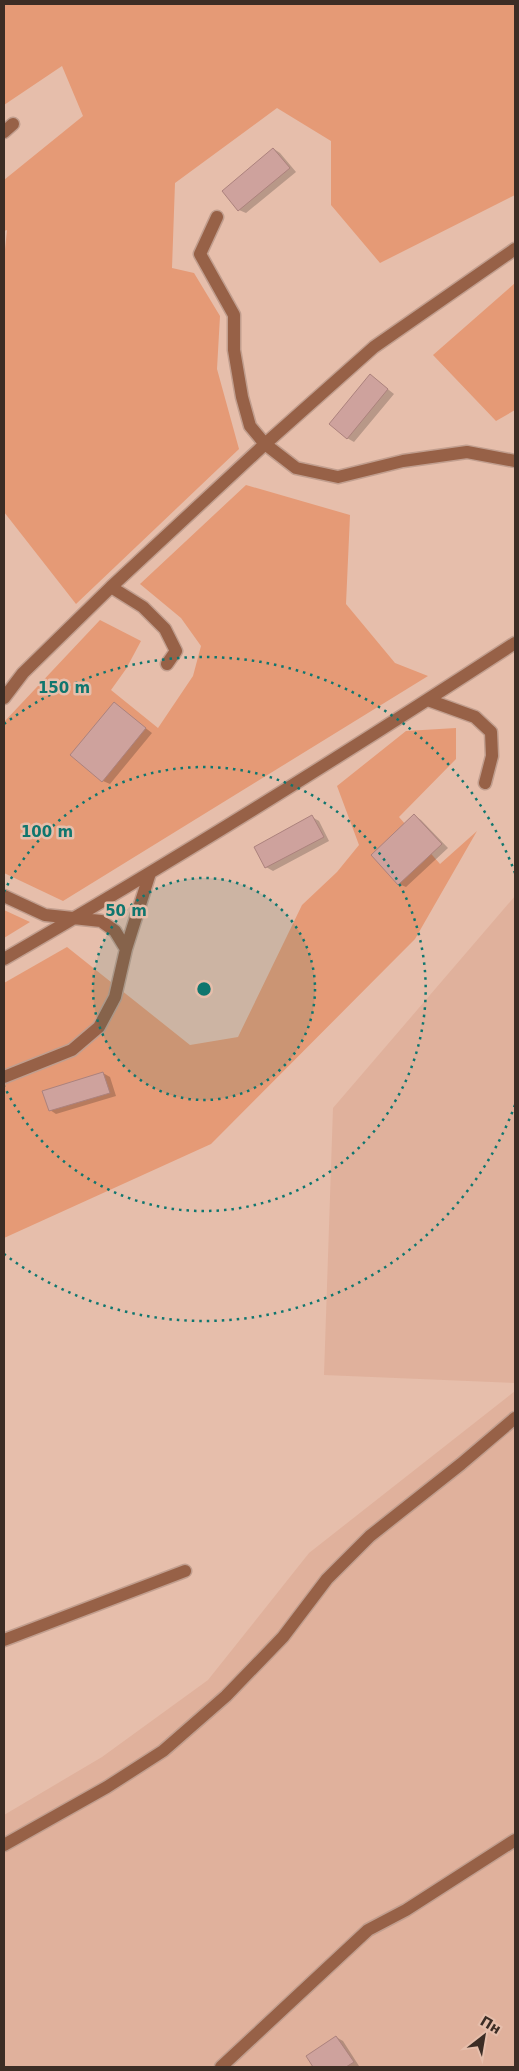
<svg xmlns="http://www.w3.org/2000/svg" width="519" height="2071" font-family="'DejaVu Sans',sans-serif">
	<rect width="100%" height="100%" fill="#e6beab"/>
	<!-- built -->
	<path fill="#e0b19c" d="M515,896V1383L324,1375L333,1108Z
		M515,1391V2067H4V1815L102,1757L208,1680L309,1553Z"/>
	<!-- green -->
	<path fill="#e59a76" d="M4,4H515V195L380,263L331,205V141L277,108L175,183L172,268L194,273L220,316L217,369L239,449L76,604L4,512V259L7,230L4,231V180L83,116L62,66L4,105Z
		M515,283V410L496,421L433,355Z
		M246,485L350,515L346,604L395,663L428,676L63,901L4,873V722L100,620L141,641L126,669L111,690L158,728L193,676L201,646L181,618L140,584Z
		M456,728V759L399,817L440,864L477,831L415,939L211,1144L4,1238V983L67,947L190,1045L238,1037L302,905L337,872L359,845L337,786L406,731Z
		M4,910L30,922L4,938Z"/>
	<!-- shadow -->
	<path fill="#0003" d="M274,149L280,153L296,172L246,213L239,210Z
		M371,376L394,394L354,442L347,438Z
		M114,704L152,733L110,784L103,781Z
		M415,816L421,820L448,848L406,887L399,884Z
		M312,817L319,821L329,841L273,871L266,867Z
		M103,1073L110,1077L116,1096L56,1114L50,1110Z
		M336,2037L343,2041L359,2066L315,2067L308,2056Z"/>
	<!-- building -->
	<path fill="#cea29d" stroke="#ac827d" d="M273,148L290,168L238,211L222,191Z
		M370,374L388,389L347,439L329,424Z
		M114,702L146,728L102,782L70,755Z
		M414,814L442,844L398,885L371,855Z
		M312,815L324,837L265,868L254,847Z
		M103,1072L110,1093L49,1111L42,1091Z
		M336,2036L354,2062L346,2067H313L306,2056Z"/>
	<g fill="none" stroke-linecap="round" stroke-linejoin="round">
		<!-- minor casing -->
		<g stroke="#c19e8e" stroke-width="15">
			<path id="minor" d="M4,132L13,124
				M217,217L200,254L234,315V350L242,397L250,426L265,444L296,468L338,477L403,461L467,452L515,461
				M111,587L265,444L374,347L515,249
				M4,698L23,673L111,587L143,607L165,629L176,651L167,664
				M428,700L475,717L491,732L492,756L485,783
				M4,896L45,915L101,921L115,931L126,949
				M4,959C177,859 348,752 515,643
				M4,1077L72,1050L99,1027L115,997L126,949L150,873
				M4,1640L185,1571
				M4,1845L107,1787L163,1751L226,1696L283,1637L327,1579L370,1536L461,1464L515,1418
				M221,2067L368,1930L406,1910L515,1840"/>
		</g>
		<!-- minor -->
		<use href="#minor" stroke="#976147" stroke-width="12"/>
	</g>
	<!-- distance rings -->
	<circle cx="204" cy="989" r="111" fill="#0f766e" fill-opacity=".12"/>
	<g fill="none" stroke="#0f766e" stroke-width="2.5" stroke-dasharray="2.5 5">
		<circle cx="204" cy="989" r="111"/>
		<path d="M4 892A222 222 0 1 1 4 1086"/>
		<path d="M515 1105A332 332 0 0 1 4 1254M4 724A332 332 0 0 1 515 873"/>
	</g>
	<circle cx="204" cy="989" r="8" fill="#0f766e" stroke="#e6beab" stroke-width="2.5"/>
	<g font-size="15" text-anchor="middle" font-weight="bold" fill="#0f766e" stroke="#e6beab" stroke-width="5" stroke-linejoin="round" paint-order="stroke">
		<text x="64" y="693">150 m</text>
		<text x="47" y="837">100 m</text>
		<text x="126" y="916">50 m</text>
	</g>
	<!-- border -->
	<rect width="519" height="2071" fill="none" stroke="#3c2d25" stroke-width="10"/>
	<!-- north arrow -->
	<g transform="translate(484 2036) rotate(31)" stroke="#e6beab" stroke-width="4" paint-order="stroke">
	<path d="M0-4L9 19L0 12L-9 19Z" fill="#3c2d25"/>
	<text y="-8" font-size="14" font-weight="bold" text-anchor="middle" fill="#3c2d25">Пн</text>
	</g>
</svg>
